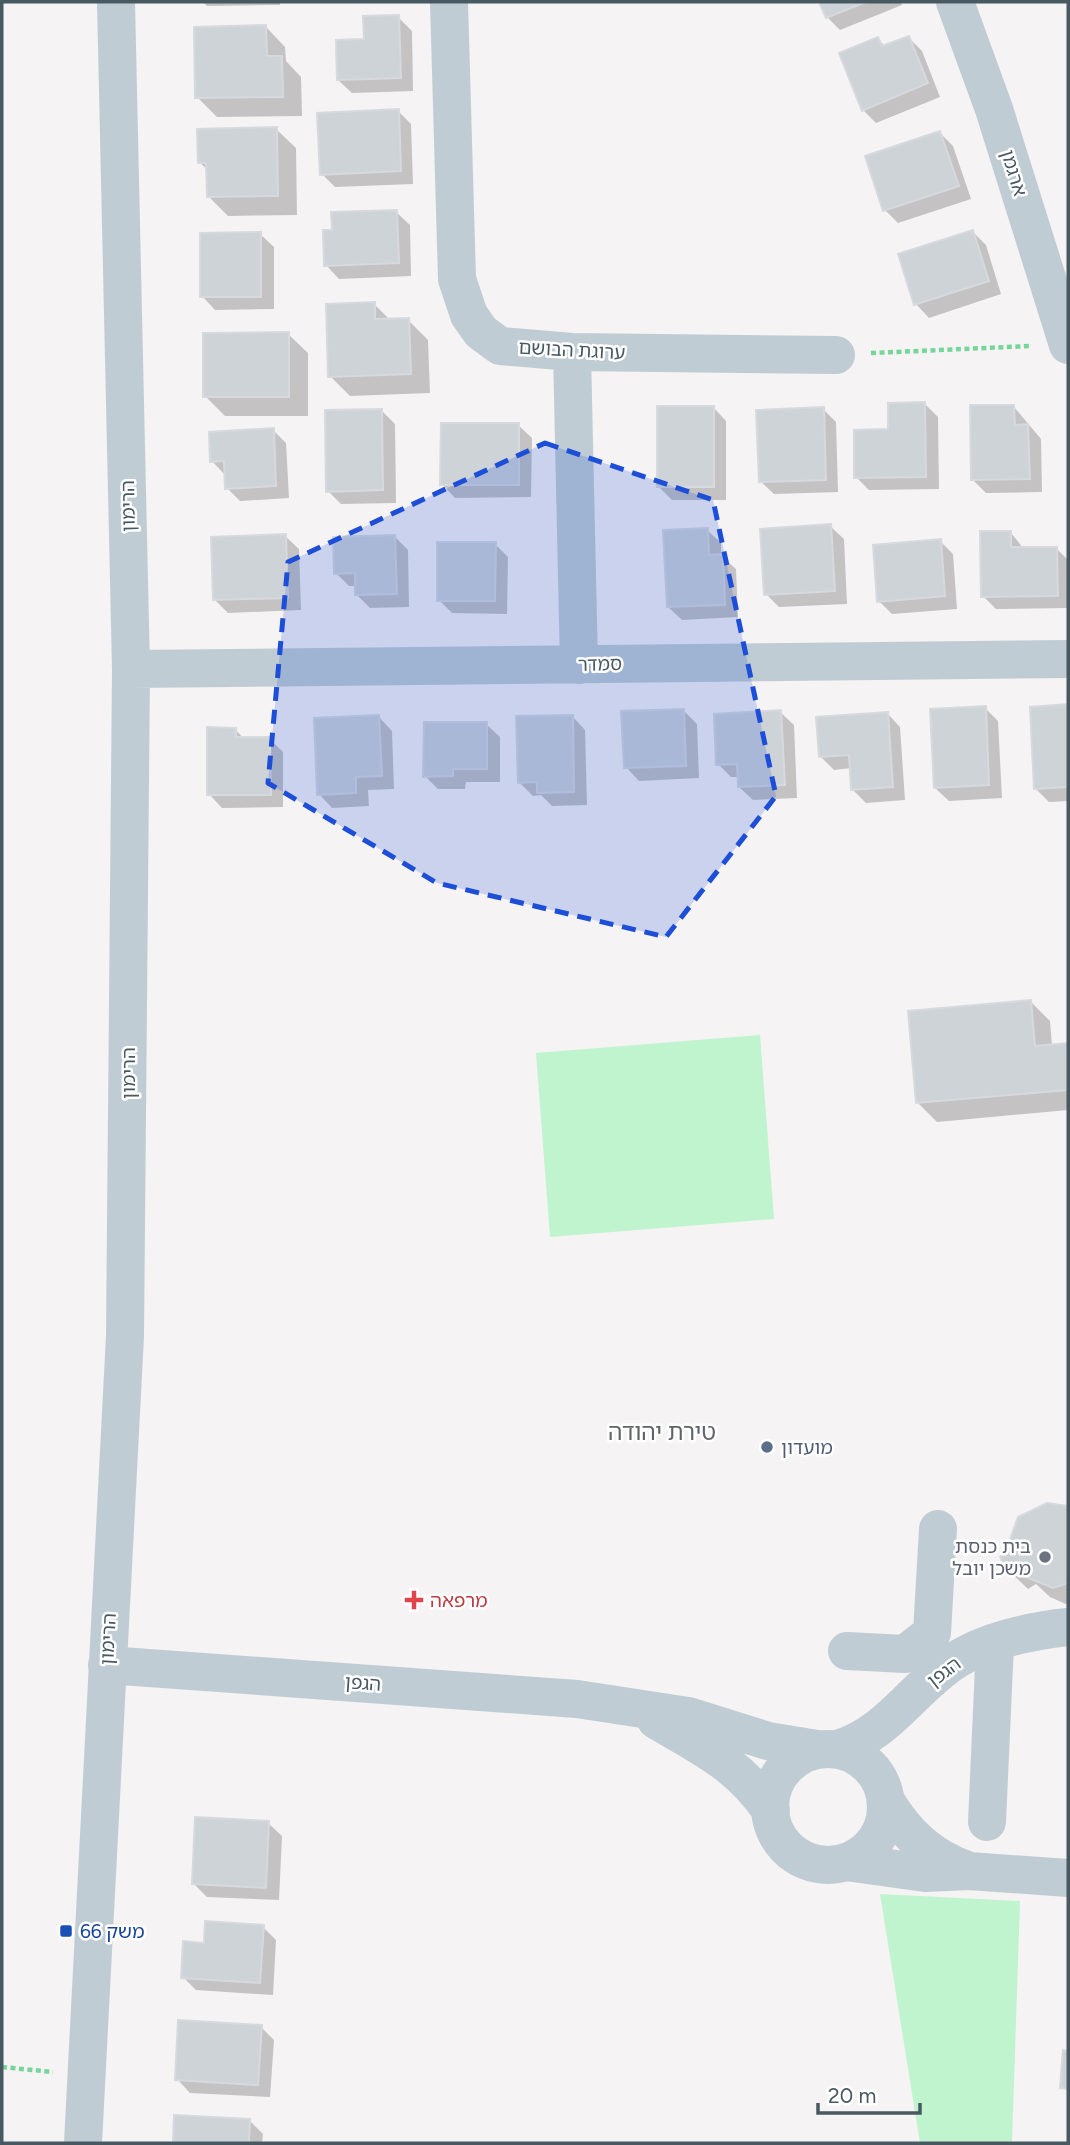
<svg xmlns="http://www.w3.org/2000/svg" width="1070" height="2145" font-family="Figtree,'Noto Sans Hebrew',sans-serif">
	<rect width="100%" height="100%" fill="#f5f3f3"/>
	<!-- green -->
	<path fill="#c0f4ce" d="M760,1035L774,1219L550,1237L536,1053Z
		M880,1894L1020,1901L1012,2143H920Z"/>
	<!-- shadow -->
	<path fill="#0003" d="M203,2H280V5L207,6Z
		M821,2H901L902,5L840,30L827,17Z
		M398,17L412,31L413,91L352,93L338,80L366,41Z
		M266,27L285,47L286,61L301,77L302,116L217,117L197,97Z
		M909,38L922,51L940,97L876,123L863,110L878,39L886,47Z
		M398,111L411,124L413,184L335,187L322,174Z
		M276,129L296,148L297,215L228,216L208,196V170L199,162Z
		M940,133L953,146L971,199L898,223L885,210Z
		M396,212L410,225L411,276L339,279L326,265Z
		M973,232L986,245L1001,294L929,318L916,304Z
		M260,234L274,247V309L215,310L202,296Z
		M374,304L391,321L408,320L428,340L430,393L350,396L330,376Z
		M288,334L308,353V416H225L205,396Z
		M925,404L938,417L939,489L869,490L856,477L890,431Z
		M713,407L726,421V500H672L659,487Z
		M1014,407L1041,439L1042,492L986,493L973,480Z
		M823,409L836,422L838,492L774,494L760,481Z
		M382,411L395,424L396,503L341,504L328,491Z
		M518,425L532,438L531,497L455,498L442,484Z
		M273,430L286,443L289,498L240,501L227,488L225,475L212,461Z
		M830,526L844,539L847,604L779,607L766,594Z
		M707,530L721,543V556L736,569L738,617L682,620L668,607Z
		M1011,533L1024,549L1056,548L1068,560V608L996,609L983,596Z
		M285,536L299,549L301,610L228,613L215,600Z
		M394,536L408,550L409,607L370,608L357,595V586H349L336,573Z
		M940,541L953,554L957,609L892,614L879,601Z
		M495,544L508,557L507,614L452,613L439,600Z
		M1068,706V801L1049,802L1036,789L1032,708Z
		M985,708L998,721L1002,798L949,801L935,788Z
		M684,711L697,724L699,778L639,781L626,767Z
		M780,712L794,725L797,798L753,800L739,787V777H731L718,764Z
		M887,713L900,727L905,800L866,803L853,790L852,768L834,770L820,756Z
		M572,716L585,730L587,805L552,806L541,795L533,796L519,782Z
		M379,717L392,731L394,789L368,790L369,806L332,808L319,794Z
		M486,724L500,737V782H466L465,789H438L425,776Z
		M235,729L244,739H270L283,752V807L222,808L209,794Z
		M1030,1001L1050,1021L1052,1046L1068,1045V1110L937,1122L917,1102Z
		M1047,1505L1068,1507V1605L1050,1597L1036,1584L1028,1589L1008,1570V1552Z
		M268,1823L282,1836L279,1900L207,1897L193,1883Z
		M263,1927L276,1940L273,1995L196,1990L183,1977L206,1944Z
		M261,2027L274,2040L270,2097L190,2093L177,2079Z
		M176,2117L250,2121L263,2134L262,2143H174Z"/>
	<!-- building -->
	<path fill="#ced3d8" stroke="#d6d9de" stroke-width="2" d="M819,2H866L826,18Z
		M399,15L401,78L337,80L336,40L364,39L363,16Z
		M266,25L267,56H282L283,97L195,98L194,27Z
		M909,36L928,83L862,111L839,53L878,37L882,46Z
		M399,109L401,171L320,175L317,113Z
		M277,127L278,196L207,197L206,163H198L197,129Z
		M940,131L959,186L883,211L865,156Z
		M397,210L399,263L324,266L323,230H332L331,212Z
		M973,230L989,281L914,305L898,254Z
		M261,232V297H200V233Z
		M375,302V319L409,318L411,374L328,377L326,304Z
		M289,332V397H203V333Z
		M925,402L926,477L854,478V430L888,429V403Z
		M970,405H1014L1015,425L1028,424L1030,479L971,480Z
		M657,406H714V487H657Z
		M824,407L826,480L759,482L756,410Z
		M382,409L383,490L326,492L325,410Z
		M441,423H519V485H440Z
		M274,428L276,486L225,489L224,461L210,462L209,432Z
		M831,524L835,591L764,595L760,529Z
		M708,528L709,555L723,554L725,605L667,607L663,530Z
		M980,531H1011V547H1057L1058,596L981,597Z
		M286,534L288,598L213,600L211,537Z
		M395,535L397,594L355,595V573L334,574L333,537Z
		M941,539L945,596L877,602L873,545Z
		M437,542H496L495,601H437Z
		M1068,704V787L1034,789L1030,707Z
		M986,706L989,785L934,788L930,709Z
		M684,709L686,766L624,768L621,711Z
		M781,710L785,785L738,787L737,764L716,765L714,714Z
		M888,712L893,787L851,790L849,755L819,757L816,717Z
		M379,715L382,776L356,777V793L317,795L314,718Z
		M573,715L574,792L537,793V782L518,783L516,716Z
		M424,722H487V769H453V776L423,777Z
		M207,727L236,728V737H270L271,795H207Z
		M1031,1000L1035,1046L1068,1043V1090L916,1103L908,1011Z
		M1047,1503L1068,1506V1583L1053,1588L1028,1578L1015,1566L1007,1571L1000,1557L1006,1551L1018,1517Z
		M195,1817L269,1821L266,1888L192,1884Z
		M205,1921L264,1925L260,1983L181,1978L183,1941L204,1943Z
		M178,2020L262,2025L258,2085L175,2080Z
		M1063,2050L1068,2051V2089L1060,2088Z
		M174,2115L250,2119L249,2143H173Z"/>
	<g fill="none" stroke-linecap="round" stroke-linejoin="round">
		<!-- path -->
		<path stroke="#75d59b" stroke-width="4.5" stroke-dasharray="5 3.5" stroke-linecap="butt" d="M871,353L1030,346
			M2,2067L53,2072"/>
		<!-- minor -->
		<path stroke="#c0ccd3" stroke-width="38" d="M449,2L457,279L469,315L481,332L500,346L572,352L836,355
			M955,2L994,109L1068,345
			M572,352L579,665
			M131,669L1068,659
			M847,1651L905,1654L932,1633L938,1529
			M107,1665L577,1699L688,1716L768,1741L817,1749
			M656,1720C704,1749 738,1763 771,1811
			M837,1749C888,1735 913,1687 956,1660C988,1640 1031,1631 1068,1627
			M770 1807a58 58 0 1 1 116 0a58 58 0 1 1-116 0Z
			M886,1801C906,1834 930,1857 967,1870
			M987,1822L995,1644
			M846,1862L925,1873L969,1871L1068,1878
			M83,2143L125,1336L131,669L116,2"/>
	</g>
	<!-- marked area -->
	<path fill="#1d4ed8" fill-opacity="0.2" stroke="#1d4ed8" stroke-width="5" stroke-dasharray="14 9" stroke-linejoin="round" d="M545,443L713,500L776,796L666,937L437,883L268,783L288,562Z"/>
	<!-- markers -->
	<circle fill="#5c6f8a" stroke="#fff" stroke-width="2.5" cx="767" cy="1447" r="7"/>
	<circle fill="#6b7280" stroke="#fff" stroke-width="2.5" cx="1045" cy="1557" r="7"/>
	<path fill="#e0444e" stroke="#fff" stroke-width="2.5" d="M410.5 1589.5h7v7h7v7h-7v7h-7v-7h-7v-7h7z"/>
	<rect fill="#1a4fb4" stroke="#fff" stroke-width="2.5" x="59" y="1924" width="14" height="14" rx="3.5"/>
	<g text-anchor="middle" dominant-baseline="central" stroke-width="5" stroke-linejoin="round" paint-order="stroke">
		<!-- street labels -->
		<g font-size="19" fill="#485962" stroke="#fff">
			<text transform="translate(1014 173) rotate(73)">ארגמן</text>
			<text transform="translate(572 350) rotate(3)">ערוגת הבושם</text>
			<text transform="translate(128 506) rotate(-91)">הרימון</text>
			<text transform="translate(600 664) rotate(-1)">סמדר</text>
			<text transform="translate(128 1073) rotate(-90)">הרימון</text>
			<text transform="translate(108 1639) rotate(-87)">הרימון</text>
			<text transform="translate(944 1672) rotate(-37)">הגפן</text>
			<text transform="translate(363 1683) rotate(4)">הגפן</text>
		</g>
		<!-- service labels -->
		<g font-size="19" fill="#4e5e75" stroke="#fff" text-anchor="start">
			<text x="781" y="1447">מועדון</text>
		</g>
		<!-- worship labels -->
		<g font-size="19" fill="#5b616d" stroke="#fff" text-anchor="end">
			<text x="1031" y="1546">בית כנסת<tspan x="1031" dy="22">משכן יובל</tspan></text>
		</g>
		<!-- health labels -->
		<g font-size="19" fill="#be3a42" stroke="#fff" text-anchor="start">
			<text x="430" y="1600">מרפאה</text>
		</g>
		<!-- transit labels -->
		<g font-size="19" fill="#164399" stroke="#fff" text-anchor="start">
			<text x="80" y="1931">משק 66</text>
		</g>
		<!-- quarter labels -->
		<g font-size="23" fill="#5e6468" stroke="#fff">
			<text x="662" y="1432">טירת יהודה</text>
		</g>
	</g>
	<!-- border -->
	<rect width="1070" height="2145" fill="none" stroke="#485962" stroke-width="7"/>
	<!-- scale -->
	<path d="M818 2103v10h102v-10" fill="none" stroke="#485962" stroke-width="3.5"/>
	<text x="828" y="2103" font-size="21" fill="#485962" stroke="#ffffff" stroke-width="5" paint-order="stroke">20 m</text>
</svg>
